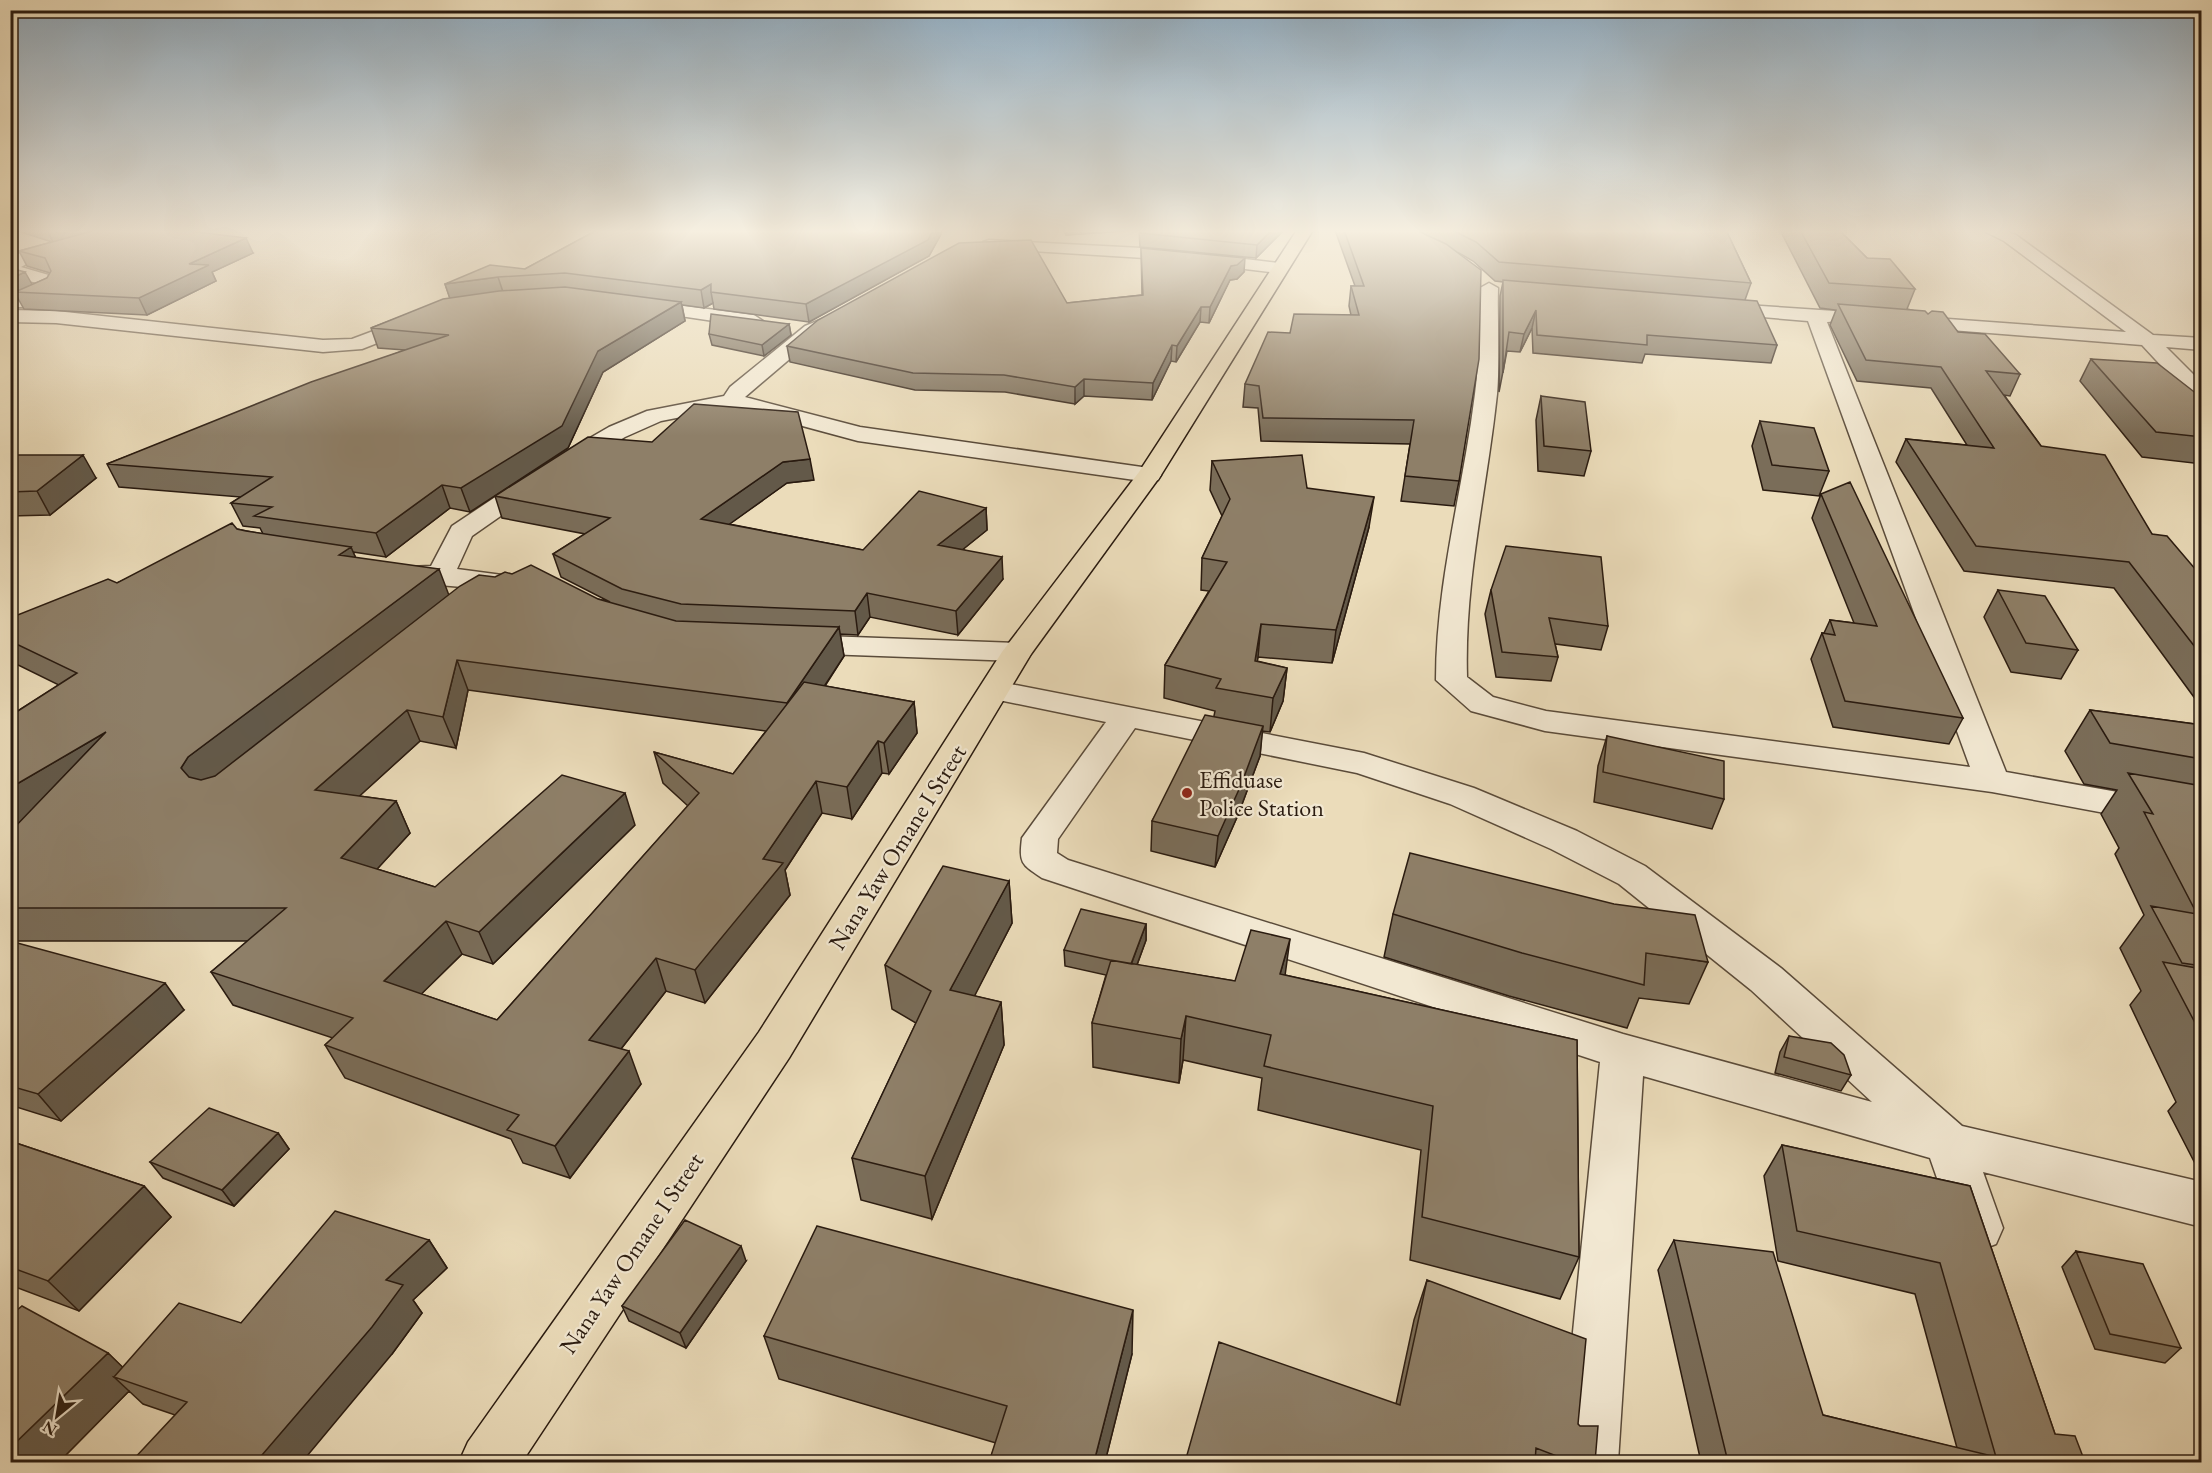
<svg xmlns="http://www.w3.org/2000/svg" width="2212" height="1473" font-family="'EB Garamond',serif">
	<rect width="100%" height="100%" fill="#ebdcba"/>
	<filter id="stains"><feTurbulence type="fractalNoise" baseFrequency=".00333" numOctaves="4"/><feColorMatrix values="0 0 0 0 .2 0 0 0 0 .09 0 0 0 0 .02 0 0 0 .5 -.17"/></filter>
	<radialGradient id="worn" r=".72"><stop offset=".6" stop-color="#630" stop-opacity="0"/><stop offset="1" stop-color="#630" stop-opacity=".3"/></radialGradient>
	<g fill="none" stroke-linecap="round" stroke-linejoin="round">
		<!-- minor casing -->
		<g stroke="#5a4b3a" stroke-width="3">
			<path id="minor" d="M113,230H139L137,233L34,260L21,267L52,276L57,288L24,307H12V299L39,286L38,283L10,277V259L22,252Z
				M1982,230H2003L2016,235L2153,335L2202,338V350L2166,347L2202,383V402L2194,401L2142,345L1900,326L1898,322L1900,318L1907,316L2126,332L2004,241Z
				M989,240L1161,249L1279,263L1287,268L1279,273L1161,259L983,248L981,245L983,242Z
				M1489,283L1498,288C1497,323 1500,359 1497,394C1487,489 1464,581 1467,677L1493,697L1546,711L1970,767L1808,321L1716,313L1707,308L1716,303L1835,311L1842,313L1844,317L1842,321L1827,322L2006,772L2202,807V831L1992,792L1545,731L1471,711L1436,680C1436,582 1463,490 1475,394C1480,359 1478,323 1480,288Z
				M639,300L754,315L763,321L754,327L633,309L630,305Z
				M10,310L56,311L323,340L352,339L416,315L425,321L423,325L362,349L323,352L56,323L10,322Z
				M825,318L832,320L834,324L819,334L745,397L860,427L1149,468L1158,470L1161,475L1158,480L1149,482L858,441L732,407L661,421L625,437L561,474L472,536L457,569L518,577L522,583L518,589L508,591L439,585L408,579L404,573L408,567L431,566L452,526L545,464L609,427L647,411L724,396L730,387L805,326Z
				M797,635L1017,643L1028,646L1032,652L1028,658L1017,661L797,653L786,650L782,644L786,638Z
				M995,681L1364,753L1474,788L1577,831L1645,866L1781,968L1962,1126L2202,1182V1227L1983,1172L2003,1228L1996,1244L1978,1251L1960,1244L1930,1158L1643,1076L1618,1462H1560L1600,1062L1042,878C1021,864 1019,863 1022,838L1106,722L984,697L979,690L984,683ZM1135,728L1357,773L1450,804L1551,849L1619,884L1751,990L1872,1102L1623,1034L1068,860L1057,853L1058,839Z"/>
		</g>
		<!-- major casing -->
		<g stroke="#2a1b10" stroke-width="3">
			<path id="major" d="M1297,230H1313L1161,475L1031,654L789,1058L522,1462H459L468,1442L759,1032L1002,652L1139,472Z"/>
		</g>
		<!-- minor -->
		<use href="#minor" fill="#f2e8d2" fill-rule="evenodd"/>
		<!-- major -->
		<use href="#major" fill="#ebdcba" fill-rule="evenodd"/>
	</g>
	<!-- wall -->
	<path fill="#7a6d59" stroke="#2a1b10" stroke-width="1.5" fill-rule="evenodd" d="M15,230H198L199,232L253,253L212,272L216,281L147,315L24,309L16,295L10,298V268L32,285L47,278L50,273L27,266L19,251L52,242Z
		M597,230H941V234L929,256L809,322L714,309L713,303L704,308L682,305L685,321L603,372L568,448L470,512L450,508L386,557L353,552L356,558L448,595L598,599L610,602L561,577L553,554L585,534L502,518L495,496L814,480L787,483L729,524L863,550L986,508L987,530L963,549L1003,579L958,635L870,617L858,635L840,634L844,656L825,686L914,702L917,733L889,774L882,773L852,819L822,813L785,870L790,895L705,1003L666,991L621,1049L641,1084L570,1178L523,1163L511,1139L345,1078L325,1045L333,1038L233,1005L211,972L248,941H11L184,1010L61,1121L10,1105V716L59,685L10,661V618L117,583L237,529L263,534L260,528L243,526L231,503L241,497L119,487L107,464L405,350L378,348L371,328L450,298L445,284L525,269ZM468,690L766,731L733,774L654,752L663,783L688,806L497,1020L421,994L462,954L493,964L635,825L435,887L377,869L410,833L396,801L359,796L420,741L456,748Z
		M1063,230H1284L1256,258L1140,247L1139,230L1066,235Z
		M1335,230H1726L1751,283L1745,300L1777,345L1771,363L1645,354L1642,363L1533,353L1532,328L1520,352L1507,351L1499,392L1500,296L1503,282L1495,281L1473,261L1459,253V481L1454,506L1401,501L1410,444L1261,441L1258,408L1243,407L1245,384L1290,333L1351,315L1349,306L1351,286H1355Z
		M1780,230H1839L1867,258L1915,289L1907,309L1928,314L1958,332L2020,374L2010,396L2004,395L2041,446L2152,534L2202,577V705L2199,704L2114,588L1964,571L1896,462L1906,439L1967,445L1931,388L1857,381L1830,325L1836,310L1820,308Z
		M1141,248L1244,272L1237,279L1230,280L1209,323L1200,322L1176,362L1171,361L1152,400L1084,396L1075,404L1005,392L915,390L790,362L787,346L1067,303L1142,295Z
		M789,324L791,335L764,356L712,345L709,334Z
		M2091,359L2202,398V464L2142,457L2080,381Z
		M1541,396L1591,451L1584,476L1538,471L1536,420Z
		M1760,421L1829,471L1819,496L1763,490L1752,446Z
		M10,456L96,478L50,515L10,516Z
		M1212,461L1307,488L1369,527L1332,663L1258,657L1257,661L1287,668L1283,701L1270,732L1262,731L1260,756L1238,815L1215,867L1151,851L1152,821L1214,716L1215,711L1164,698L1165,665L1209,591L1201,590L1202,558L1222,516L1210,490Z
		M1821,494L1963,718L1949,744L1833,727L1811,659L1822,633H1824L1830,620L1854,623L1812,518Z
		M1491,590L1608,626L1601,650L1555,644L1558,657L1551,681L1496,677L1485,614Z
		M1998,590L2078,650L2061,679L2011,672L1984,617Z
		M2090,710L2202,725V1177L2168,1111L2176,1102L2130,1005L2141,991L2120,948L2144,915L2115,854L2119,848L2101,814L2117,790L2084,784L2065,751Z
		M1607,736L1724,799L1712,829L1594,802L1598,766Z
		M1009,881L1012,923L974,996L1001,1002L1004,1045L932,1219L861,1200L852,1158L916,1023L892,1009L885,965Z
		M1393,914L1708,962L1689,1004L1639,998L1627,1028L1509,996L1384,957Z
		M1146,924V940L1137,965L1235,981L1285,975L1577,1040L1579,1257L1560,1299L1410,1260L1421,1150L1258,1110L1262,1078L1183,1060L1179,1083L1093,1067L1092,1023L1106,975L1065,966L1064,950Z
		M1789,1036L1851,1075L1841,1091L1775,1073L1780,1052Z
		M278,1133L289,1149L234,1206L163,1178L150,1162Z
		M10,1141L144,1186L171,1217L79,1311L10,1285Z
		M1782,1145L1970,1186L2055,1434L2085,1462H1701L1658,1270L1674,1240L1823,1415L1957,1448L1915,1294L1778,1261L1764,1176Z
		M429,1240L447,1268L413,1300L422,1313L392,1354L175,1415L143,1404L129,1391L59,1462H10L108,1353L123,1368L241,1323Z
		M2076,1251L2181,1348L2165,1363L2095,1349L2062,1267Z
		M746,1261L686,1348L629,1321L622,1306Z
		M1427,1280L1578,1424L1595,1462H1185L1396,1404L1414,1320Z
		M764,1336L1132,1354L1105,1462H989L996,1443L779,1379Z"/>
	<!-- shaded-wall -->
	<path fill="#635949" stroke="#2a1b10" stroke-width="1.5" d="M47,230H104L53,242Z
		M169,230H198L201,235Z
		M933,230H941V234L929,256L809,322L806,304Z
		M1066,230H1139L1066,235Z
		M1272,230H1284L1256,258L1257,245Z
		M246,238L253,253L212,272L216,281L147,315L139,298L189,264Z
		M1245,258L1244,272L1237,279L1230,280L1209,323L1210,307L1231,266Z
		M25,272L33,286L15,292L16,295L10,298V279Z
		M498,277L504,295L451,302L445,284Z
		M711,284V292L713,303L704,308L701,290Z
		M681,302L685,321L603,372L568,448L470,512L461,488L598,351Z
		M1201,307L1200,322L1176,362L1177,346Z
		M1536,310L1532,328L1520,352L1524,334Z
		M10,312L17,324L10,327Z
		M789,324L791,335L764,356L762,345Z
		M1172,345L1171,361L1152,400L1153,383Z
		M1084,379V396L1075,404V387Z
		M83,455L96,478L50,515L37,491Z
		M810,459L814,480L787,483L706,541L701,519L783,462Z
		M442,485L450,508L386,557L376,533Z
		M1374,497L1369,527L1332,663L1336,630Z
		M986,508L987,530L941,567L938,545Z
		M351,547L363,575L339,555Z
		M1002,557L1003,579L958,635L956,611Z
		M439,569L450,598L200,799L181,768L188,757Z
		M867,593L870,617L858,635L855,611Z
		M1261,624L1258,657L1252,694L1255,661Z
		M839,627L844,656L793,734L787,703Z
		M457,660L468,690L456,748L443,717Z
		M1287,668L1283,701L1270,732L1273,698Z
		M914,702L917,733L889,774L884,743Z
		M407,710L420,741L331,822L315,790Z
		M1263,726L1260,756L1238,815L1215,867L1218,836Z
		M106,732L10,833V788Z
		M878,741L882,773L852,819L847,787Z
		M816,781L822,813L785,870L790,895L705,1003L695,970L763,859Z
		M625,793L635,825L493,964L479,932Z
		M396,801L410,833L358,890L341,858Z
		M1009,881L1012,923L955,1034L950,990Z
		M446,921L462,954L401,1014L384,981Z
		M1146,924V940L1131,981V965Z
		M1290,939L1284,983L1280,974Z
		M656,958L666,991L603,1072L589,1040Z
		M165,983L184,1010L61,1121L38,1094Z
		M1001,1002L1004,1045L932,1219L925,1176Z
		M1186,1016L1183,1060L1179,1083L1181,1039Z
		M629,1051L641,1084L570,1178L555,1146Z
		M278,1133L289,1149L234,1206L222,1190Z
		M144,1186L171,1217L79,1311L48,1281Z
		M429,1240L447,1268L413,1300L422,1313L392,1354L302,1462H256L386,1280Z
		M741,1246L746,1261L686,1348L680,1333Z
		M1133,1310L1132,1354L1105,1462H1094Z
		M108,1353L138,1382L114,1377L129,1391L59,1462H10V1448Z"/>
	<!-- building -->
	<path fill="#8e7f68" stroke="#2a1b10" stroke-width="1.5" d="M96,230H181L246,238L189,264L209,265L139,298L15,292L47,278L51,271L45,258L19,251Z
		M597,230H933L928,240L806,304L711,292V284L701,290L565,273L498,277L445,284L490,265L525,269Z
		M1140,230H1272L1257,245L1140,233Z
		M1344,230H1416L1446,244L1481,270L1479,359L1459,481L1405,476L1414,420L1263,418L1259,386L1245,384L1268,332L1290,333L1294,314L1359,315L1351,286H1364Z
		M1452,230H1726L1751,283L1499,262L1476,242Z
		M1800,230H1839L1867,258L1890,259L1915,289L1829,283Z
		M1031,240L1067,303L1143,295L1141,248L1245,258L1237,265L1231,266L1210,307H1201L1177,346L1172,345L1153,383L1084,379L1075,387L1004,375L913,373L787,346L818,320L959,243Z
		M10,268L25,272L10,279Z
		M1503,280L1757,301L1777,345L1647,335V345L1537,335L1536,310L1524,334L1509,332L1503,373Z
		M565,287L681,302L598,351L562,426L461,488L442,485L376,533L254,516L272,507L231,503L272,477L107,464L311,382L449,335L371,328L443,299L499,291Z
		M1838,304L1925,311L1928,314L1932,311L1943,312L1958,332L1985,334L2020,374L1986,371L2041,446L2105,455L2152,534L2167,536L2202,577V656L2129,562L1976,546L1906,439L1994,448L1941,367L1866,360Z
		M711,314L789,324L762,345L709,334Z
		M2091,359L2157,363L2202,398V437L2156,432Z
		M1541,396L1585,402L1591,451L1544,446Z
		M694,404L798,412L810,459L783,462L701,519L863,550L919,491L986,508L938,545L1002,557L956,611L867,593L855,611L681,604L622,589L553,554L610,518L495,496L588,437L652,442Z
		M1760,421L1814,428L1829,471L1772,465Z
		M13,455H83L37,491L10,492V456Z
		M1302,455L1307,488L1374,497L1336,630L1261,624L1255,661L1287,668L1273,698L1216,688L1221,679L1165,665L1227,562L1202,558L1230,499L1212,461Z
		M1850,482L1963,718L1845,701L1822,633L1835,635L1830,620L1877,626L1821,494Z
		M232,523L237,529L246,531L351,547L339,555L439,569L188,757L181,768L189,777L201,780L215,776L460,586L479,575L495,577L505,572L512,574L531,565L598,599L676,621L839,627L787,703L457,660L443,717L407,710L315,790L396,801L341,858L435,887L562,775L625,793L479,932L446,921L384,981L497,1020L699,793L654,752L733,774L804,682L914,702L884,743L878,741L847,787L816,781L763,859L783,863L695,970L656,958L589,1040L629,1051L555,1146L507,1130L519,1115L325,1045L353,1018L211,972L286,908H10V832L106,732L10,788V716L77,673L10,641V618L108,579L117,583Z
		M1506,546L1601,557L1608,626L1549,618L1558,657L1502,652L1491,590Z
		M1998,590L2045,596L2078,650L2026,643Z
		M2090,710L2202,725V759L2110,743Z
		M1205,715L1263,726L1241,785L1218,836L1152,821Z
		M1607,736L1724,761V799L1603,772Z
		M2128,773L2202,786V966L2182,963L2151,906L2197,914L2144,812L2153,814Z
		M1410,853L1614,904L1695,915L1708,962L1646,953L1644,985L1522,953L1393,914Z
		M943,866L1009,881L950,990L1001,1002L925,1176L852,1158L931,991L885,965Z
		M1081,909L1146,924L1131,964L1110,960L1064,950Z
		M1251,930L1290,939L1280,974L1577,1040L1579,1257L1422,1217L1433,1106L1264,1066L1271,1035L1186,1016L1181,1039L1092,1023L1111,960L1235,981Z
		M10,941L165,983L38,1094L10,1086Z
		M2163,962L2202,969V1036Z
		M1789,1036L1831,1043L1844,1055L1851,1075L1784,1057Z
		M209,1108L278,1133L222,1190L150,1162Z
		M10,1141L144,1186L48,1281L10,1267Z
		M1782,1145L1970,1186L2055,1434L2075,1436L2085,1462H1728L1674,1240L1773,1252L1823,1415L1996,1457L1940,1263L1797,1231Z
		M335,1211L429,1240L386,1280L403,1285L372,1327L256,1462H131L187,1402L114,1377L179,1303L241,1323Z
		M685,1220L741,1246L680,1333L622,1306Z
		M817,1226L1133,1310L1094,1462H989L1007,1406L764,1336Z
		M2076,1251L2143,1264L2181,1348L2110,1334Z
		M1427,1280L1586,1339L1578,1424L1580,1426H1598L1595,1462H1572L1536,1448L1535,1462H1185L1219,1342L1400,1405Z
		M22,1306L108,1353L10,1448V1316Z"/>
	<!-- sky -->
	<linearGradient id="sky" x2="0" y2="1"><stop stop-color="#8faabe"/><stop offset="0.53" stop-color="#f6efe0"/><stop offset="1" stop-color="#f6efe0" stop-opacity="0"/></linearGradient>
	<rect width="2212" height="436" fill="url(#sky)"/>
	<!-- markers -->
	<circle fill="#8f2418" stroke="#f2e8d2" stroke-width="2" cx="1187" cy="793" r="6"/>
	<g text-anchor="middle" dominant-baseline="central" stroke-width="4.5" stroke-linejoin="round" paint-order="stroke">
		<!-- poi labels -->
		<g font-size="24" fill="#2a1b10" stroke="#f2e8d2" text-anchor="start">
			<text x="1199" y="779">Effiduase<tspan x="1199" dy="28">Police Station</tspan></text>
		</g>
		<!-- street labels -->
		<g font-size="24" fill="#2a1b10" stroke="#f2e8d2">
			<text transform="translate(897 847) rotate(-58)">Nana Yaw Omane I Street</text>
			<text transform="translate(631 1253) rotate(-56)">Nana Yaw Omane I Street</text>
		</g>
	</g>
	<!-- margin -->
	<rect width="2212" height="1473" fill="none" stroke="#ebdcba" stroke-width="36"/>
	<rect x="12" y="12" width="2188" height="1449" fill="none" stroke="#2a1b10" stroke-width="3"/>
	<rect x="18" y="18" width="2176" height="1437" fill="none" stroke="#2a1b10" stroke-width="1.5"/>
	<!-- north arrow -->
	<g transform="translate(57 1416) rotate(210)" stroke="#f2e8d2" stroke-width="4.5" paint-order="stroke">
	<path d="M0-4.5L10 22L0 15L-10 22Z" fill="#2a1b10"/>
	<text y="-9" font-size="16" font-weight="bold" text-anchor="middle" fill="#2a1b10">N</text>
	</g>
	<rect width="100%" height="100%" filter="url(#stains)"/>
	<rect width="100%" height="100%" fill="url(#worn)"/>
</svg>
